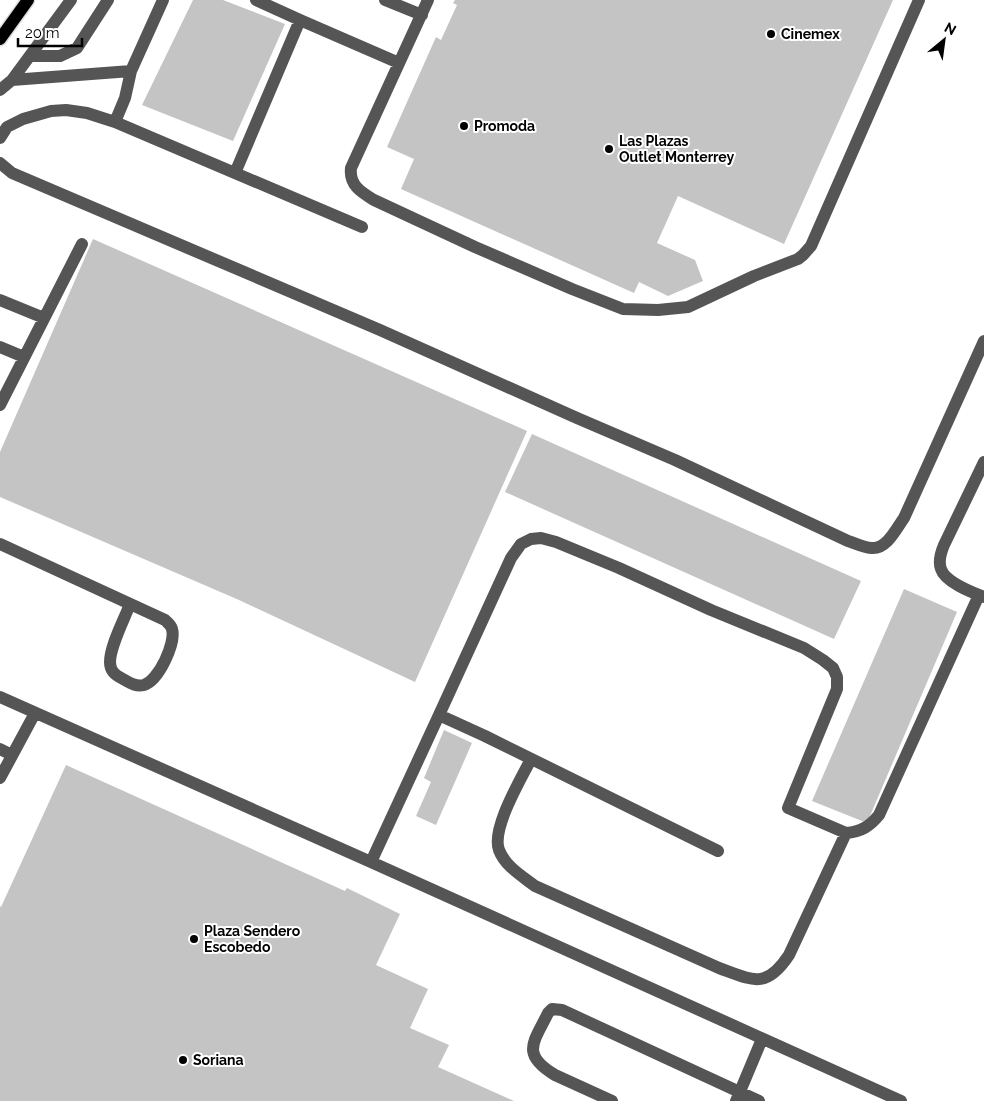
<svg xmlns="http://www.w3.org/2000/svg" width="984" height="1101" font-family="Raleway,sans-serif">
	<rect width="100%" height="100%" fill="#fff"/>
	<!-- building -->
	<path fill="#c4c4c4" d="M193,0H223L285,24L233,141L142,105Z
		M455,0H893L784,244L678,196L657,243L695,260L703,281L668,296L639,282L634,293L401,189L414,159L387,147L436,37L441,40L457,5L453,3Z
		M93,239L527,431L415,682L239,600L0,497V452Z
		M532,434L861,581L834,639L505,492Z
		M904,589L957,612L867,823L812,801Z
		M444,730L472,743L436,825L416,816L431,782L424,778Z
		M66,765L345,891L347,888L400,914L376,965L428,989L410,1028L449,1045L438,1067L514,1101H0V906L1,907Z"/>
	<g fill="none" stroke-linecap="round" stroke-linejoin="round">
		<!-- major casing -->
		<g stroke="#dbdbdb" stroke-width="15">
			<path id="major" d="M0,39L28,0"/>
		</g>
		<!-- minor -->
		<path stroke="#555" stroke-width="12" d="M256,0L300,20
			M385,0L422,15
			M428,0L351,168C349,185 361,192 374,200L475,247L572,289L623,309L658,310L688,307L754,276L798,259L803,255L811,246L919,0
			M30,56H60L77,48L108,0
			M12,80L131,71L163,0
			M0,90L12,80L71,0
			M115,122L125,98L131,71
			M0,138L7,127L23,119L51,111L66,110L87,113L115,122L362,227
			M0,163L12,173L380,330L577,418L675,460L848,541C855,543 864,548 872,548C887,549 896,529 904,518L984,341
			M235,173L300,20L399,63
			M0,300L44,318
			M0,347L24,357
			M0,405L82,244
			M984,462L944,545C941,552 938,561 941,569C945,582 971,592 984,597
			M0,544L165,620C168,623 171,625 172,629C176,643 159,680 144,685C136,687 130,683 123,679C115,675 110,671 110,662C110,646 124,620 130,604
			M0,697L371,862L901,1101
			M0,749L12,755
			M531,759C521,779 491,829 499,850C505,866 522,876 535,886L719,968C752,980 766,990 789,955L846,833
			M0,778L35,713
			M718,851L485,736L439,715L511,558L521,544L531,539L541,538L556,542L619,568L711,610L804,648L823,660L833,668L837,677V689L788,808L846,833C861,832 870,826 879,815L979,595
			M371,862L439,715
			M612,1101L555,1075C520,1054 534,1042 548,1013L552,1009L562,1010L759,1101
			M736,1101L762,1039"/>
		<!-- major -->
		<use href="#major" stroke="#000" stroke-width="12"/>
	</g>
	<!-- markers -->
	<g fill="#000" stroke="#fff" stroke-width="2">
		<circle cx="771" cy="34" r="5"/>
		<circle cx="464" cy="126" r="5"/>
		<circle cx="609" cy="149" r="5"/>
		<circle cx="194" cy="939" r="5"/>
		<circle cx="183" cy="1060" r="5"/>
	</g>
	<g text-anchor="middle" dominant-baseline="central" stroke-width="4" stroke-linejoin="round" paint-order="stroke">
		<!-- poi labels -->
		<g font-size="14" font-weight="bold" fill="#000" stroke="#fff" text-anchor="start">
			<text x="781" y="34">Cinemex</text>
			<text x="474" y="126">Promoda</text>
			<text x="619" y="141">Las Plazas<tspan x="619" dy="16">Outlet Monterrey</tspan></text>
			<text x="204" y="931">Plaza Sendero<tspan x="204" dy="16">Escobedo</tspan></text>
			<text x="193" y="1060">Soriana</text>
		</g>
	</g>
	<!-- north arrow -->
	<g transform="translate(944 40) rotate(29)" stroke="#ffffff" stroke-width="4" paint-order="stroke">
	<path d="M0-4L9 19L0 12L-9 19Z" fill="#000000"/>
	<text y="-8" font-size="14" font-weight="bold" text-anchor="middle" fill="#000000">N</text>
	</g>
	<!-- scale -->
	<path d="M18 38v8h64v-8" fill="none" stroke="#000000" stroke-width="2.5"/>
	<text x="25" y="38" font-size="15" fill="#000000" stroke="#ffffff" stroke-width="4" paint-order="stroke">20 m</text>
</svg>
